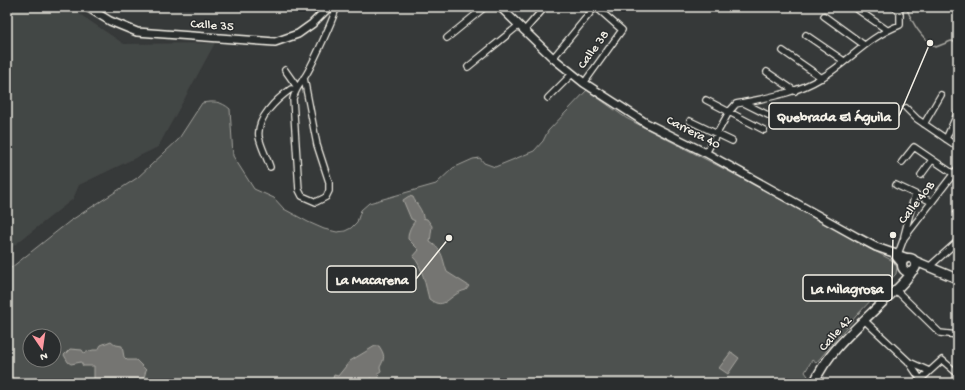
<svg xmlns="http://www.w3.org/2000/svg" width="965" height="390" font-family="'Gochi Hand',sans-serif">
	<rect width="100%" height="100%" fill="#363939"/>
	<filter id="ink" filterUnits="userSpaceOnUse"><feTurbulence type="fractalNoise" baseFrequency=".025" numOctaves="2"/><feDisplacementMap in="SourceGraphic" scale="8" xChannelSelector="R" yChannelSelector="G"/><feConvolveMatrix kernelMatrix="1 2 1 2 8 2 1 2 1" color-interpolation-filters="sRGB"/></filter>
	<g filter="url(#ink)">
		<!-- built -->
		<path fill="#434645" d="M7,7H69L124,44L215,43L158,147L79,185L73,199L7,251Z"/>
		<!-- green -->
		<path fill="#4e514f" stroke="#a1a19c" fill-rule="evenodd" d="M587,90L626,118L732,173L893,261L897,267L896,274L857,315L816,363L812,360L805,372L808,376L806,383H7V271L70,221L137,178L178,140L202,103C213,101 221,101 230,109L233,156L254,189L274,198L284,209L308,222L324,229L337,232L345,231L351,228L357,222L361,210L369,203L436,184L453,168L473,159L480,158L484,163L495,167L534,151L543,141L548,131ZM30,336H54V360H30Z"/>
		<!-- water -->
		<path fill="#757572" stroke="#a8a7a1" d="M409,196L413,197C416,204 423,210 423,218L427,219L432,226L430,242C444,251 442,259 447,272L469,286L466,290C448,294 446,312 429,299C426,288 422,264 413,257L419,250L408,239C408,231 411,226 415,221L411,219L403,200Z
			M111,341L116,345L122,346L124,357L127,360H136L146,370L144,378L138,383H94V366H83L81,362L71,364L68,362L64,355L70,349L82,350L84,353L93,350H98L101,345Z
			M375,346H379C385,355 385,358 380,367L381,371L378,373L379,378L377,381L370,378L367,383H333L332,381L334,375L338,376L350,361Z
			M731,352L739,358L728,374L719,368Z"/>
		<g fill="none" stroke-linecap="round" stroke-linejoin="round">
			<!-- stream -->
			<path stroke="#a8a7a1" stroke-width="1.5" d="M906,7C913,24 920,37 936,47L951,41L958,43"/>
			<!-- minor casing -->
			<g stroke="#f4f1e8" stroke-width="8">
				<path id="minor" d="M854,7L887,30
					M824,16L864,45
					M524,31L545,7
					M806,35L844,61
					M447,38L485,7
					M783,51L822,78
					M553,58L595,7
					M468,67L518,26
					M285,70L297,87
					M767,72L795,91
					M304,78L317,145L329,182V191L326,197L316,202L302,196L299,190L293,99C295,90 299,86 304,78C310,70 336,14 336,7
					M584,83L622,30L596,7
					M548,98L572,74
					M706,100L764,130
					M744,103L786,124
					M906,108L917,119L958,147
					M690,121L732,141
					M924,124L941,95
					M946,139L958,112
					M706,153L729,112L736,104C765,98 795,94 821,78C849,62 866,38 900,25V13L895,7
					M902,162L914,147L958,177
					M270,167C267,158 261,147 259,137C256,118 277,99 291,89L295,90
					M921,175L932,160
					M896,185L932,202
					M957,213L958,212
					M904,236L915,194
					M898,254L904,238L958,168
					M929,267L958,241
					M896,290L940,333L958,335
					M864,320L908,361L923,383
					M909,362L929,371
					M920,380L942,360L958,374"/>
			</g>
			<!-- secondary casing -->
			<g stroke="#f4f1e8" stroke-width="10">
				<path id="secondary" d="M87,7L110,21L137,32L275,42L298,34L312,24L329,7
					M500,7L553,58L584,83L646,123L706,153L857,237L876,247L908,258
					M893,253L902,264"/>
			</g>
			<!-- primary casing -->
			<g stroke="#f4f1e8" stroke-width="11">
				<path id="primary" d="M902 265a7 7 0 1 1 14 0a7 7 0 1 1-14 0Z
					M915,261L958,279
					M814,383C829,349 862,323 888,297C897,289 907,281 913,270"/>
			</g>
			<!-- minor -->
			<use href="#minor" stroke="#2a2d2e" stroke-width="5.5"/>
			<!-- secondary -->
			<use href="#secondary" stroke="#2a2d2e" stroke-width="7"/>
			<!-- primary -->
			<use href="#primary" stroke="#2a2d2e" stroke-width="8"/>
		</g>
	</g>
	<g text-anchor="middle" dominant-baseline="central" stroke-width="3" stroke-linejoin="round" paint-order="stroke">
		<!-- street labels -->
		<g font-size="13" fill="#f4f1e8" stroke="#2a2d2e">
			<text transform="translate(212 26) rotate(4)">Calle 35</text>
			<text transform="translate(594 50) rotate(-54)">Calle 38</text>
			<text transform="translate(693 133) rotate(27)">Carrera 40</text>
			<text transform="translate(917 203) rotate(-52)">Calle 40B</text>
			<text transform="translate(836 334) rotate(-48)">Calle 42</text>
		</g>
	</g>
	<!-- callouts -->
	<path fill="none" stroke="#f4f1e8" stroke-width="1.5" d="M930 43L899 116M449 238L416 279M893 235L892 288"/>
	<g fill="#f4f1e8" stroke="#2a2d2e" stroke-width="1.5">
		<circle cx="930" cy="43" r="4"/>
		<circle cx="449" cy="238" r="4"/>
		<circle cx="893" cy="235" r="4"/>
	</g>
	<g fill="#2a2d2e" stroke="#f4f1e8" stroke-width="1.5">
		<rect x="769" y="103" width="130" height="26" rx="4"/>
		<rect x="327" y="266" width="89" height="26" rx="4"/>
		<rect x="803" y="275" width="89" height="26" rx="4"/>
	</g>
	<g font-size="14" text-anchor="middle" font-weight="bold" fill="#f4f1e8">
		<text x="834" y="121">Quebrada El Águila</text>
		<text x="372" y="284">La Macarena</text>
		<text x="847" y="293">La Milagrosa</text>
	</g>
	<!-- margin -->
	<rect width="965" height="390" fill="none" stroke="#2a2d2e" stroke-width="24"/>
	<rect x="12" y="12" width="941" height="366" fill="none" stroke="#f4f1e8" stroke-width="1.5" filter="url(#ink)"/>
	<!-- north arrow -->
	<g transform="translate(42 348) rotate(167)"><circle r="19" fill="#2a2d2e" stroke="#7b7b78"/>
	<path d="M0-3L7 15L0 10L-7 15Z" fill="#ff9aa2"/>
	<text y="-6" font-size="11" font-weight="bold" text-anchor="middle" fill="#f4f1e8">N</text>
	</g>
</svg>
